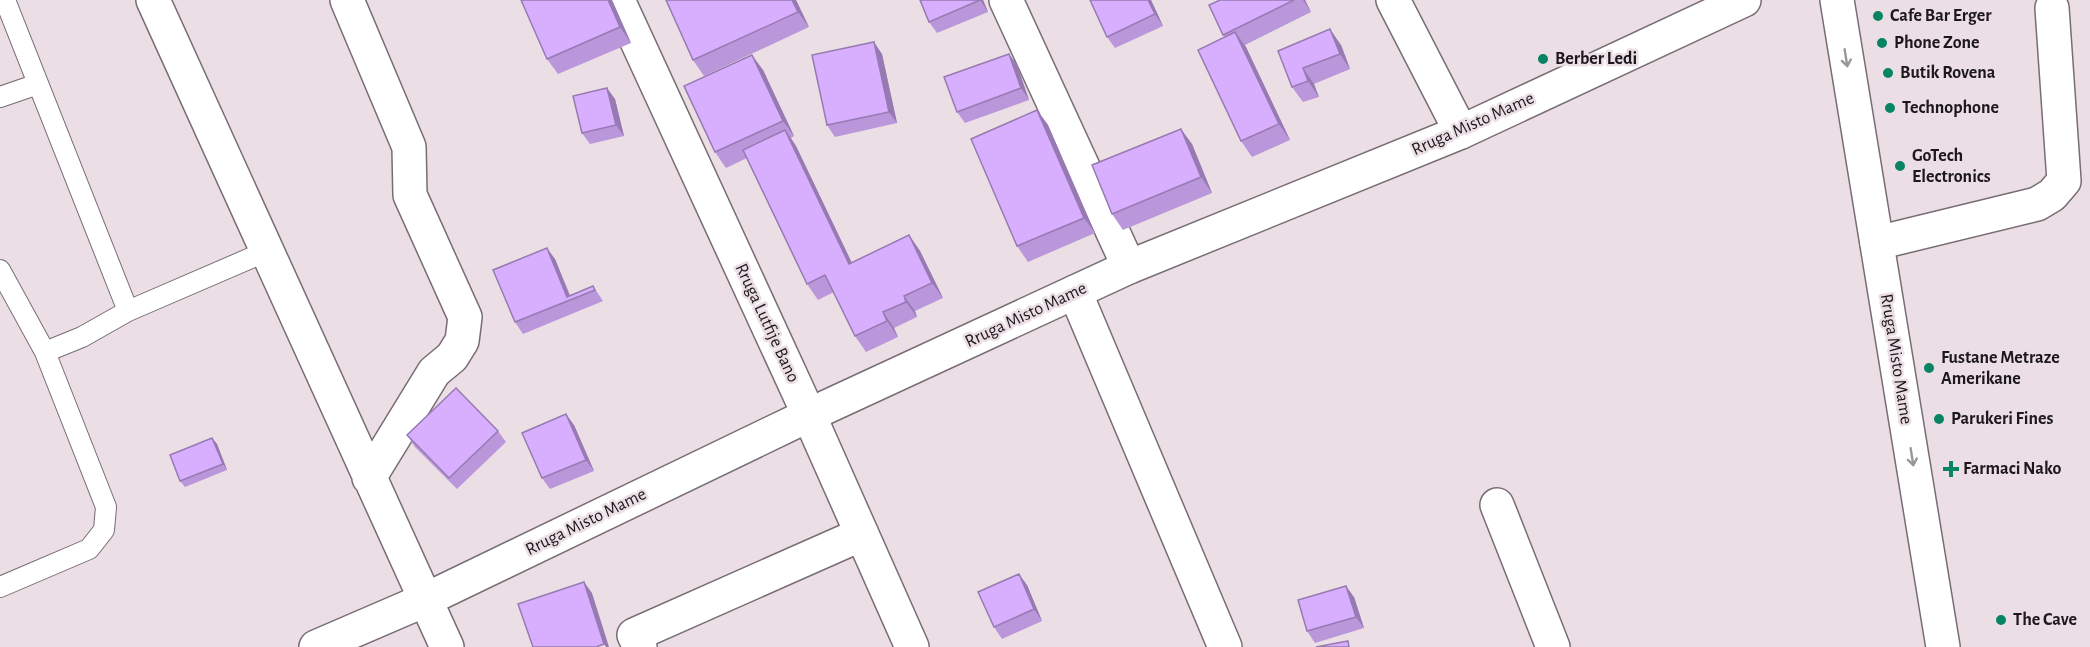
<svg xmlns="http://www.w3.org/2000/svg" width="2090" height="647" font-family="'Alegreya Sans',sans-serif">
	<rect width="100%" height="100%" fill="#ebdfe5"/>
	<g fill="none" stroke-linecap="round" stroke-linejoin="round">
		<!-- service casing -->
		<g stroke="#776d73" stroke-width="22">
			<path id="service" d="M5,0L128,311
				M0,97L38,84
				M0,270L45,352
				M0,587L89,549L104,530L106,507L45,352L82,337L128,311L267,251"/>
		</g>
		<!-- minor casing -->
		<g stroke="#776d73" stroke-width="36">
			<path id="minor" d="M153,0L447,647
				M347,0L409,147L410,195L465,317L462,341L452,357L434,372L369,478
				M618,0L809,415L912,647
				M1006,0L1129,267
				M1393,0L1461,132
				M1877,243L2037,204L2052,195L2064,181L2052,8
				M1075,292L1225,647
				M1497,505L1553,647
				M640,647L634,635L862,534"/>
		</g>
		<!-- tertiary casing -->
		<g stroke="#776d73" stroke-width="36">
			<path id="tertiary" d="M316,647L425,600L809,415L1129,267L1461,132L1744,0"/>
		</g>
		<!-- secondary casing -->
		<g stroke="#776d73" stroke-width="36">
			<path id="secondary" d="M1837,0L1943,647"/>
		</g>
		<!-- service -->
		<use href="#service" stroke="#fff" stroke-width="20"/>
		<!-- minor -->
		<use href="#minor" stroke="#fff" stroke-width="33"/>
		<!-- tertiary -->
		<use href="#tertiary" stroke="#fff" stroke-width="33"/>
		<!-- secondary -->
		<use href="#secondary" stroke="#fff" stroke-width="33"/>
	</g>
	<!-- wall -->
	<path fill="#ba96da" d="M612,0L631,43L558,74L547,59Z
		M796,0L809,27L704,76L693,60Z
		M920,0H983L988,12L937,33L929,22Z
		M1151,0L1163,26L1115,48L1107,37Z
		M1220,0H1305L1311,12L1245,45L1290,140L1252,157L1241,141L1225,37L1223,35Z
		M1341,45L1350,69L1314,84L1319,97L1303,102L1292,87L1278,51Z
		M882,54L897,123L835,137L827,125Z
		M1009,54L1017,65L1029,100L965,123L957,112Z
		M763,70L794,136L791,138L796,146L852,263L909,235L920,251L943,298L915,311L917,317L894,328L898,337L866,352L855,336L834,292L818,300L807,284L747,158L726,168L715,152Z
		M615,99L624,136L590,144L582,133Z
		M1037,110L1048,125L1095,233L1028,262L1017,246Z
		M1192,144L1212,193L1123,230L1112,214Z
		M555,259L570,295L593,286L603,301L523,334L515,322Z
		M574,425L594,471L550,489L542,478Z
		M498,431L506,442L457,489L415,447L407,435Z
		M212,438L217,444L227,470L185,487L180,481Z
		M1027,585L1042,621L1002,639L994,627Z
		M1354,597L1364,628L1315,643L1307,631Z"/>
	<!-- shaded-wall -->
	<path fill="#977ab2" d="M608,0H612L631,43L620,27Z
		M792,0H796L809,27L798,12Z
		M980,0H983L988,12Z
		M1148,0H1151L1163,26L1155,14Z
		M1303,0H1305L1311,12Z
		M1330,29L1341,45L1350,69L1340,54Z
		M1235,32L1246,47L1290,140L1279,124Z
		M874,42L882,54L897,123L889,112Z
		M1009,54L1017,65L1029,100L1021,88Z
		M752,55L763,70L794,136L783,121Z
		M1303,68L1314,84L1319,97L1308,81Z
		M607,88L615,99L624,136L616,125Z
		M1037,110L1048,125L1095,233L1084,218Z
		M1181,129L1192,144L1212,193L1201,177Z
		M785,130L796,146L860,280L849,264Z
		M909,235L920,251L943,298L932,283Z
		M547,248L555,259L571,299L567,297Z
		M904,296L915,311L917,317L906,302Z
		M883,312L894,328L898,337L887,321Z
		M566,414L574,425L594,471L586,460Z
		M212,438L217,444L227,470L223,464Z
		M1019,574L1027,585L1042,621L1034,609Z
		M584,582L592,593L609,647H606L604,644Z
		M1346,586L1354,597L1364,628L1356,617Z"/>
	<!-- building -->
	<path fill="#d8affe" stroke="#977ab2" stroke-width="1.5" d="M521,0H608L620,27L547,59Z
		M666,0H792L798,12L693,60Z
		M920,0H980L929,22Z
		M1090,0H1148L1155,14L1107,37Z
		M1220,0H1294L1223,35L1209,5Z
		M1330,29L1340,54L1303,68L1308,81L1292,87L1278,51Z
		M1235,32L1279,124L1241,141L1198,50Z
		M874,42L889,112L827,125L812,55Z
		M1009,54L1021,88L957,112L944,77Z
		M752,55L783,121L715,152L684,86Z
		M607,88L616,125L582,133L573,96Z
		M1037,110L1084,218L1017,246L971,139Z
		M1181,129L1201,177L1112,214L1092,165Z
		M785,130L849,264L909,235L932,283L904,296L906,302L883,312L887,321L855,336L825,275L807,284L743,150Z
		M547,248L567,297L593,286L595,290L515,322L493,270Z
		M456,388L498,431L449,478L407,435Z
		M566,414L586,460L542,478L522,433Z
		M212,438L223,464L180,481L170,455Z
		M1019,574L1034,609L994,627L978,592Z
		M584,582L604,644L596,647H533L518,604Z
		M1346,586L1356,617L1307,631L1298,600Z
		M1348,641L1349,647H1316Z"/>
	<!-- one-way arrows -->
	<defs><path id="oneway-shaft" d="M-6 0H5M1.5-3L5.5 0L1.5 3" fill="none" stroke-width="1.6" stroke-linecap="round" stroke-linejoin="round" transform="scale(1.5)"/></defs>
	<g stroke="#999798">
		<use href="#oneway-shaft" transform="translate(1846 58) rotate(81)"/>
		<use href="#oneway-shaft" transform="translate(1912 457) rotate(81)"/>
	</g>
	<!-- markers -->
	<g fill="#088465" stroke="#ebdfe5" stroke-width="2">
		<circle cx="1878" cy="16" r="6"/>
		<circle cx="1882" cy="43" r="6"/>
		<circle cx="1543" cy="59" r="6"/>
		<circle cx="1888" cy="73" r="6"/>
		<circle cx="1890" cy="108" r="6"/>
		<circle cx="1900" cy="166" r="6"/>
		<circle cx="1929" cy="368" r="6"/>
		<circle cx="1939" cy="419" r="6"/>
		<path d="M1948 460h6v6h6v6h-6v6h-6v-6h-6v-6h6z"/>
		<circle cx="2001" cy="620" r="6"/>
	</g>
	<g text-anchor="middle" dominant-baseline="central" stroke-width="5" stroke-linejoin="round" paint-order="stroke">
		<!-- poi labels -->
		<g font-size="18" font-weight="bold" fill="#1d181b" stroke="#ebdfe5" text-anchor="start">
			<text x="1890" y="16">Cafe Bar Erger</text>
			<text x="1894" y="43">Phone Zone</text>
			<text x="1555" y="59">Berber Ledi</text>
			<text x="1900" y="73">Butik Rovena</text>
			<text x="1902" y="108">Technophone</text>
			<text x="1912" y="156">GoTech<tspan x="1912" dy="21">Electronics</tspan></text>
			<text x="1941" y="358">Fustane Metraze<tspan x="1941" dy="21">Amerikane</tspan></text>
			<text x="1951" y="419">Parukeri Fines</text>
			<text x="1963" y="469">Farmaci Nako</text>
			<text x="2013" y="620">The Cave</text>
		</g>
		<!-- street labels -->
		<g font-size="18" fill="#1d181b" stroke="#ebdfe5">
			<text transform="translate(1473 124) rotate(-24)">Rruga Misto Mame</text>
			<text transform="translate(1026 315) rotate(-25)">Rruga Misto Mame</text>
			<text transform="translate(767 323) rotate(65)">Rruga Lutfije Bano</text>
			<text transform="translate(1896 359) rotate(81)">Rruga Misto Mame</text>
			<text transform="translate(586 522) rotate(-26)">Rruga Misto Mame</text>
		</g>
	</g>
</svg>
